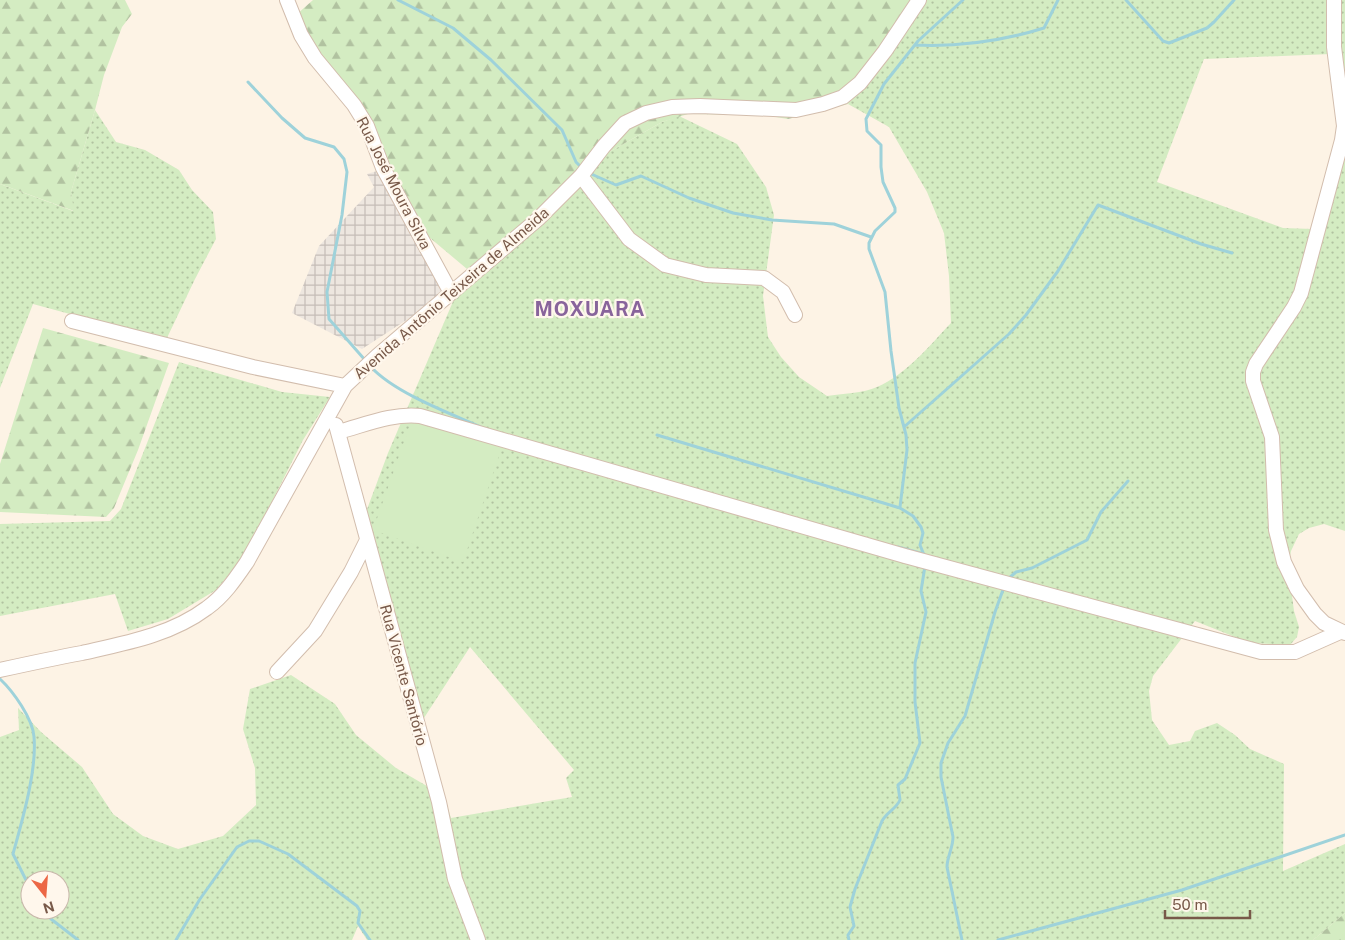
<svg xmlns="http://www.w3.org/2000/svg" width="1345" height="940" font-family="'Public Sans',sans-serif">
	<defs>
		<pattern id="industrial-grid" width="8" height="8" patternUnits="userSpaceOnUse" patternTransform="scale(1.25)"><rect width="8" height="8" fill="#ede6df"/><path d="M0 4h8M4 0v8" fill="none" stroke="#c5bdb7"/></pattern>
		<pattern id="grass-dots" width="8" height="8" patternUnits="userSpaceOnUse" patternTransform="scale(1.25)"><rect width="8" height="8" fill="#d4ecc2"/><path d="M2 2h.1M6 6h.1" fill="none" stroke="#b1c2a0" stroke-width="1.8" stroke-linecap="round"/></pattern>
		<pattern id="forest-firs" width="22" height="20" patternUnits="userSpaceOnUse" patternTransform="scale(1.25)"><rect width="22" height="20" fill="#d4ecc2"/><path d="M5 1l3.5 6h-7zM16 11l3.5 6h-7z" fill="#b1c2a0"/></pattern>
	</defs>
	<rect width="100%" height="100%" fill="#fdf3e5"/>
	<!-- industrial -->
	<path fill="url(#industrial-grid)" d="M377,171L445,295L362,349L292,313L319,246L374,187L367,174Z"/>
	<!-- grass -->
	<path fill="url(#grass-dots)" fill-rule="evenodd" d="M910,0H1345V531L1324,524L1309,528L1299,534L1291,551L1288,565L1294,611L1299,627L1297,637L1290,645L1250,643L1195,621L1153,676L1149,691L1152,720L1169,745L1190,741L1195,731L1217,723L1235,735L1250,749L1284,764L1283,871L1345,844V913L1313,940H367L358,926L352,940H0V737L19,730L18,708L41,732L82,767L113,814L143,836L178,849L223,836L256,805L255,768L243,729L250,689L291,675L335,704L356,735L396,768L444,796L451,818L572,797L566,778L574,770L470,647L422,721L366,512L388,453L467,269L507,238L604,155L662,122L679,116L737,144L766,187L774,215L763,296L768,337L781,357L799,377L827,396C841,394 864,393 877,387C907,374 929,346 951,323L949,276L944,233L927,192L889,127L848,104ZM1331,54L1338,130L1313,229L1283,228L1157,182L1204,59ZM30,880H60V910H30Z
		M95,110L116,142L145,150L179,170L192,190L213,212L216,239L195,279L166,340L33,304L0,388V184L73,211L71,192Z
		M179,362L282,392L330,397L303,440L245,555L216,590L168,619L128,631L115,594L0,616V524L110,521L121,509Z"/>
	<!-- forest -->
	<path fill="url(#forest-firs)" d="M0,0H125L132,14L122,27L104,75L95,110L71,192L74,211L0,184Z
		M313,0H910L848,104L788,119L763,115L688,114L662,122L604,155L507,238L467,269L417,227L296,15Z
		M43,328L169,363L138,450L114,508L106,517L0,512V464Z
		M1345,913V940H1313Z"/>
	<!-- pitch -->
	<path fill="#d4ecc2" d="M411,422L502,447L463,562L373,530Z"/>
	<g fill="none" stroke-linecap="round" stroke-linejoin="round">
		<!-- stream -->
		<path stroke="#9ed2da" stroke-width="3" d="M398,0L453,28L491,60L562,130L576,162L582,168
			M1126,0L1163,41L1169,43L1207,28L1214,22L1234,0
			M915,45C958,47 1002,41 1044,28L1058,0
			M248,82L282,118L305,138L334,147L344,159L347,172L342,215L327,292L329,319L365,360
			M589,173L616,185L641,176L689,198L733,213L772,220L834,224L871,237
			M371,367C395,393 449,413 481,427
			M904,427L1009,334L1026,315L1058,271L1098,205L1201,244L1232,253
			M657,435L900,508L913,516L921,527L923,533L920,545L924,555
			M900,507L907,450L906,435L899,408L891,351L885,292L869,249V243L875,231L895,212V208L883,182L881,167V145L867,131L866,119L884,84L918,41L963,0
			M898,547L924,554
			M1008,579L1016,572L1032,568L1087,540L1101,512L1128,481
			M0,679C13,691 33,719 34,737C37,771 22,821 13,854L30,888
			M44,910L51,919L78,940
			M176,940L200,899L237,847L249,841H259L288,854L357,906L360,911L358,923L370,940
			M849,940L848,935L854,926L850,907L855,889L882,821C887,812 896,809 900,800L898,785L905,779L920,743L915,702V663L926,612L921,591L925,566
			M962,940L947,867C947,857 953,848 953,837L941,777V763L948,743L965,716L995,612L1004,587
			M998,940L1182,890L1345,835"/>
		<!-- minor casing -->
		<g stroke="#d2bdad" stroke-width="16">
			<path id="minor" d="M287,0L301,35L315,58L354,105L367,126L383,168L451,293
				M1334,0V47L1344,126L1342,140L1301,293L1294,307L1256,364L1253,372V381L1272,437L1276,530L1284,562L1297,589L1315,614L1324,623L1345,633
				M581,176L629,239L665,265L706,275L764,278L783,292L795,315
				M72,321L253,367L345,386
				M336,425L439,802L455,879L478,940
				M338,432C365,425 392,413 420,416L905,556L1261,652H1295L1340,632
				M0,670C27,664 55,658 82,653C126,643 171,635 207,608C224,596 236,578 247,562L345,386L377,356L538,219L581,176L604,146L625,123L646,113L672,107L700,106L796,110L823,104L843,97L860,83L885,51L919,0
				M277,672L315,631L351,572L367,540"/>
		</g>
		<!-- minor -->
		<use href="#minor" stroke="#fff" stroke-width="14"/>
	</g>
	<g text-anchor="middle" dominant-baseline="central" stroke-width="4.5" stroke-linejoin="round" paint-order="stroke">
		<!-- street labels -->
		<g font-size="15" fill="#785949" stroke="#fff7ec">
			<text transform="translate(394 183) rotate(63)">Rua José Moura Silva</text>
			<text transform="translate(451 293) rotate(-41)">Avenida Antônio Teixeira de Almeida</text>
			<text transform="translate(404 675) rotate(75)">Rua Vicente Santório</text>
		</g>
		<!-- district labels -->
		<g font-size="20" font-weight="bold" letter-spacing="1" fill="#88649b" stroke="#fff7ec">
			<text x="590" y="309">MOXUARA</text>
		</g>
	</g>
	<!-- north arrow -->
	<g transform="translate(45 895) rotate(163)"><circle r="24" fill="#fff7ec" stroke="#c9b8ab"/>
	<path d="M0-4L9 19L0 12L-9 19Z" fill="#ec6745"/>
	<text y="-8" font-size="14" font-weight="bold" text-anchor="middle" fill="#785949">N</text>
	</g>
	<!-- scale -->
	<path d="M1165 910v8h85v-8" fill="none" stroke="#785949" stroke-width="2.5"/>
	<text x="1172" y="910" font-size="15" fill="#785949" stroke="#fff7ec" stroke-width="4" paint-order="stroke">50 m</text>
</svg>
